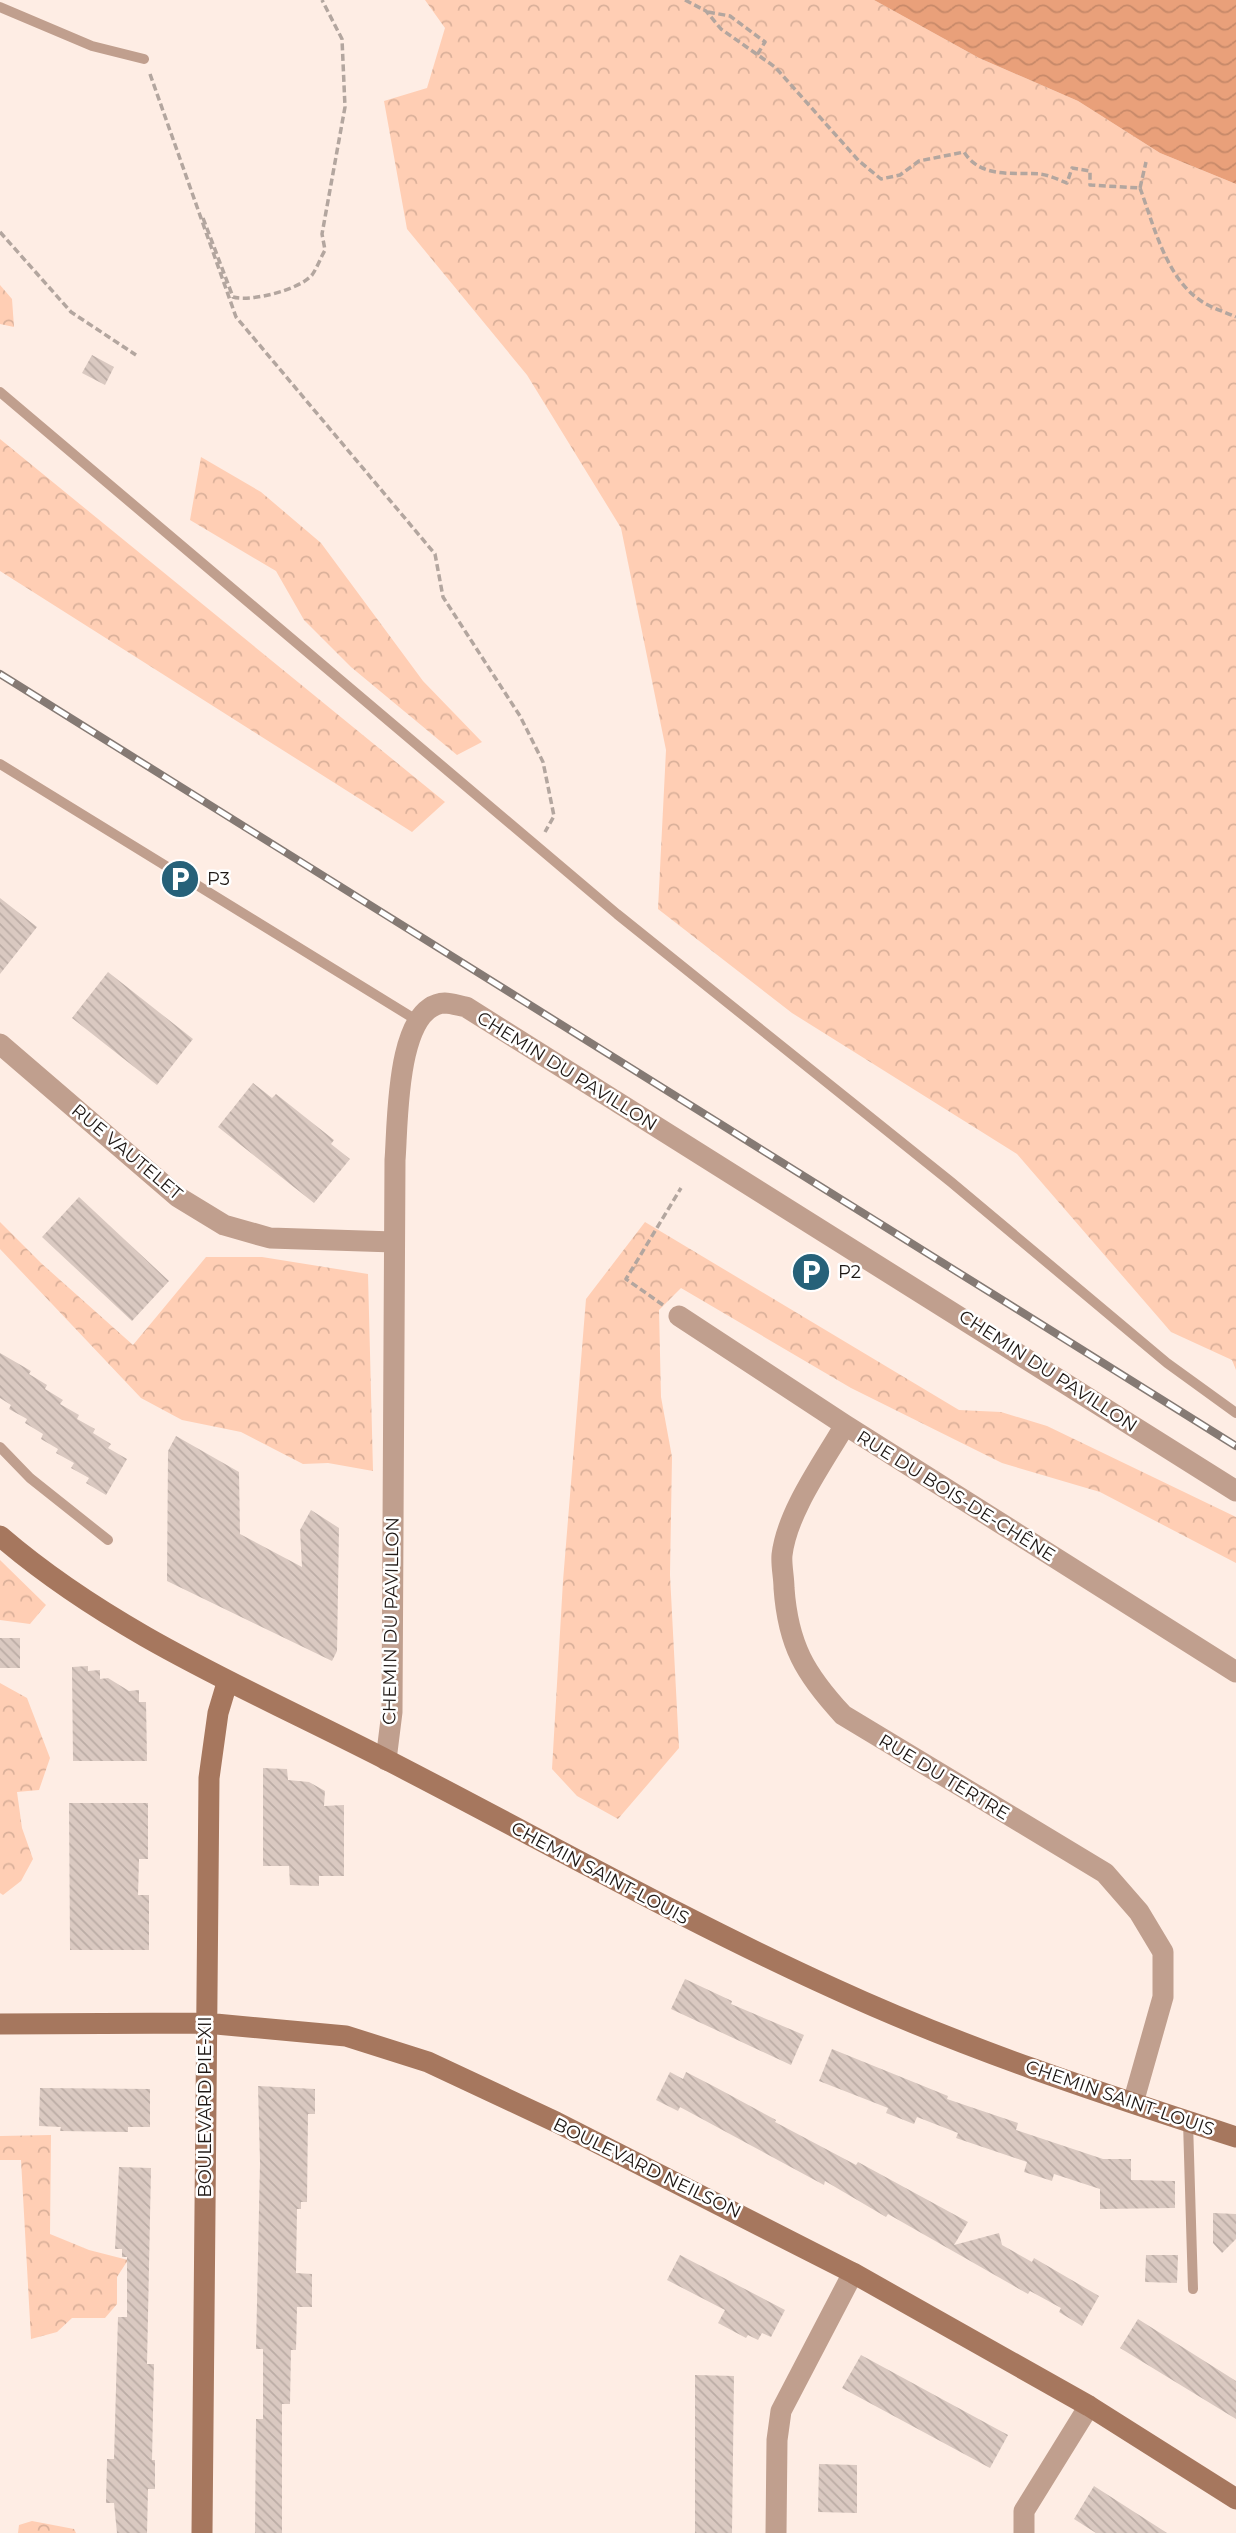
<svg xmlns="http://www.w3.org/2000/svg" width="1236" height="2533" font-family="Montserrat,sans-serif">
	<defs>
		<pattern id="forest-crowns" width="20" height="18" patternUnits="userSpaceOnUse" patternTransform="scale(1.75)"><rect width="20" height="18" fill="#ffceb4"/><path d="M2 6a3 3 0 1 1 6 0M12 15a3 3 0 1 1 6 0" fill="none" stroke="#dab09a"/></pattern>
		<pattern id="water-waves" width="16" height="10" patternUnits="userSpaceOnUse" patternTransform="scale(1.75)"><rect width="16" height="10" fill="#e9a07a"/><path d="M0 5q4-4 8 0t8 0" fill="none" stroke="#c78969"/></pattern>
		<pattern id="building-back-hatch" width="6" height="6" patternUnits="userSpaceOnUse" patternTransform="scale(1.75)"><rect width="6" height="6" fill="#dac9c1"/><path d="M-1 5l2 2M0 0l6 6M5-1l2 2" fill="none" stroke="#bbaca5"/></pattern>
	</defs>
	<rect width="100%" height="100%" fill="#feede4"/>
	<!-- forest -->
	<path fill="url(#forest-crowns)" d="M425,0H874L979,58L1078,101L1160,153L1236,184V1370L1232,1360L1171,1332L1017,1154L792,1013L658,909L666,750L621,528L527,375L407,229L384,101L427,88L445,28Z
		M0,285L12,299L14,327L0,324Z
		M0,439L445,802L412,832L0,571Z
		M201,457L261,492L321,543L423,681L482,742L457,755L351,667L304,620L276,571L190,520Z
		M0,1222L41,1263L133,1345L206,1257H262L368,1274L373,1471L328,1463L303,1464L241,1432L182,1420L141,1398L0,1249Z
		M645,1222L959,1410L1001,1412L1047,1426L1236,1517V1563L1100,1492L1002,1463L851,1388L681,1288L659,1310L661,1397L672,1457L670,1575L679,1748L618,1819L577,1796L552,1769L563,1581L586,1299Z
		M0,1560L46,1605L30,1624L0,1620Z
		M0,1683L27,1698L50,1758L39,1790L17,1792L22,1828L33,1859L21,1881L3,1895L0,1893Z
		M51,2135L50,2234L89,2250L128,2260L117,2277V2304L105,2318H72L57,2332L31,2339L21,2160H0V2136Z
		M32,2521L74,2529L76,2533H18L19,2525Z"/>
	<!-- water -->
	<path fill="url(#water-waves)" d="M874,0H1236V184L1160,153L1078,101L979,58Z"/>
	<!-- building -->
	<path fill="url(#building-back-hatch)" d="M92,355L114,367L105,385L82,373Z
		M0,898L37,927L0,974Z
		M108,972L193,1039L157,1085L72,1018Z
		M253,1083L272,1098L276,1094L334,1140L331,1144L350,1159L314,1203L218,1127Z
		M79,1197L169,1281L132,1321L42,1237Z
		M0,1353L31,1371L29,1374L47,1385L45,1389L63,1400L60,1404L79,1415L77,1419L95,1429L93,1433L111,1444L108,1448L127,1459L106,1495L86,1483L89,1478L71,1468L74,1463L56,1453L58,1449L41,1439L43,1434L25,1423L27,1419L9,1409L11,1405L0,1398Z
		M176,1436L239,1472L240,1534L302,1567L300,1530L311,1510L339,1528L337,1651L332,1661L167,1581L168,1451Z
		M0,1638H20V1668H0Z
		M88,1666V1671L100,1670V1679L108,1678L129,1691L139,1690V1702H146L147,1761H73L72,1667Z
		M263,1768L287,1769L288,1780L309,1782L325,1791L324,1806L344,1805V1876H319V1886L290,1885L289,1866H263Z
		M69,1803H148V1859H139L138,1895H149V1950H70Z
		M685,1979L732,2001L731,2004L804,2035L791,2065L671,2009Z
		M832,2049L948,2096L947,2099L1018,2123L1016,2130L1103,2159H1131V2180L1175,2181V2208L1100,2209V2189L1054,2174L1052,2181L1024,2172L1027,2162L956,2138L958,2133L917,2117L914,2124L886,2113L888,2108L819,2081Z
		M670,2072L683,2079L686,2072L717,2088L776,2120L775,2122L856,2165L858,2162L968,2222L954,2245L999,2233L1002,2245L1032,2262L1034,2258L1099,2296L1082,2326L1059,2312L1061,2308L1030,2291L1028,2294L888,2214L886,2217L825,2181L824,2185L680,2107L678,2111L656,2100Z
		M258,2086L315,2089V2114H308L307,2202H301V2209H297L296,2273L312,2274V2307H297L296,2350H291L290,2404H282V2533H255L256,2419H263V2349H256L260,2163Z
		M40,2088L150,2089V2127H128V2132L60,2131L61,2127L39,2126Z
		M119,2167L151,2168L147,2364H154L152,2460H155V2489H148L147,2533H117L114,2503H106L107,2459H114L118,2317H127V2257H122V2249H115Z
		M1213,2213L1236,2214V2239L1222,2253L1213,2243Z
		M680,2255L785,2310L771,2337L762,2333L758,2340L748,2335L746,2338L718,2323L725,2310L667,2280Z
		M1146,2255H1178L1177,2283L1145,2282Z
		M1138,2319L1236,2381V2419L1120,2348Z
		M861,2355L1008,2435L990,2468L842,2388Z
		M695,2375L734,2376L732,2533H695Z
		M819,2464L857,2465V2513L818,2512Z
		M1094,2486L1167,2533H1096L1074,2519Z"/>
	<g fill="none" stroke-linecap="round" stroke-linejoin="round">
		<!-- path -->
		<path stroke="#b3a69f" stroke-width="3.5" stroke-dasharray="7 3.5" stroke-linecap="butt" d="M685,0L706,11L721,29L775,67L859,161L881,179L900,175L919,161L964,152C981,179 1013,172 1040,174C1049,175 1059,180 1067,183L1072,168L1090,171V185L1140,188
			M708,12L730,16L765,42L757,55
			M150,74L236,317L435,554L443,597L520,716L543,762L554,816L545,832
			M1140,188C1153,223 1165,274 1197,298C1208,307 1223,311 1236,317
			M1140,188L1146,162
			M203,218L233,297C251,302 299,290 312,275C317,268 321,257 325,250L322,234L345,107L342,39L322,0
			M0,232L71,312L136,355
			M663,1305L626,1279L681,1188"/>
		<!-- lane -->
		<path stroke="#c09f8e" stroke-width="10" d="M0,7L92,46L144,59
			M0,392L617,914L951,1182L1167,1363L1236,1413
			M0,764L418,1021
			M0,1447L30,1478L108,1540
			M1188,2122L1193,2289"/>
		<!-- street -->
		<path stroke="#c09f8e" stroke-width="21" d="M0,1044L178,1197L224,1225L270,1238L394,1242
			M679,1316L845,1425L1236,1672
			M845,1425C823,1463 787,1512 782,1555C781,1565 784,1577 784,1588C788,1645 805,1674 843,1715L1105,1873L1139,1912L1163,1952V1997L1133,2103
			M386,1760L392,1712L395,1160C398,1126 395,1005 445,1003C451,1003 460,1006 466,1007L1236,1491
			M776,2533L777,2440L781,2411L853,2273
			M1024,2533V2511L1089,2406"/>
		<!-- secondary -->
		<path stroke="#a6775e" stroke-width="21" d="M0,1536C115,1635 255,1692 389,1761C537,1837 681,1919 833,1988C963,2048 1100,2093 1236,2137
			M0,2024L205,2023L346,2036L428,2062L556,2122L853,2273L1089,2406L1236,2499
			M202,2533L209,1778L218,1713L227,1683"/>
		<!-- rail casing -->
		<g stroke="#857a74" stroke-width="8">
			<path id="rail" d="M0,674L1236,1446"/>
		</g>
		<!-- rail -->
		<use href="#rail" stroke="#fff" stroke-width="5" stroke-dasharray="16" stroke-linecap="butt"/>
	</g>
	<!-- icons -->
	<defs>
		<g id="parking-disc" transform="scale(2.0125)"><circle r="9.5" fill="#266179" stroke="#fff"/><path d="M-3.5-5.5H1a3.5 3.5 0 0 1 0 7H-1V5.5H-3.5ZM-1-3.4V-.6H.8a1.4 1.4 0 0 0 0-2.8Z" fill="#fff"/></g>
	</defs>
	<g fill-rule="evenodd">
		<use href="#parking-disc" x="180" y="879"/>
		<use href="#parking-disc" x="811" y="1272"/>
	</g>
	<g text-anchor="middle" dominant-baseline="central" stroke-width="5" stroke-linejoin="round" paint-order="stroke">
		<!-- poi labels -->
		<g font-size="18" fill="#1d1714" stroke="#fff" text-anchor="start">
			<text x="207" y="879">P3</text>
			<text x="838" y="1272">P2</text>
		</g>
		<!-- street labels -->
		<g font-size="18" fill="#1d1714" stroke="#fff">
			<text transform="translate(567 1071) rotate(32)">CHEMIN DU PAVILLON</text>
			<text transform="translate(127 1152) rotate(40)">RUE VAUTELET</text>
			<text transform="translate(1048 1371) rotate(33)">CHEMIN DU PAVILLON</text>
			<text transform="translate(956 1496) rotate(32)">RUE DU BOIS-DE-CHÊNE</text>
			<text transform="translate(391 1621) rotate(-89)">CHEMIN DU PAVILLON</text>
			<text transform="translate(944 1777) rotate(31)">RUE DU TERTRE</text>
			<text transform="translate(600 1873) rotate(28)">CHEMIN SAINT-LOUIS</text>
			<text transform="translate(1120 2098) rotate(19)">CHEMIN SAINT-LOUIS</text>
			<text transform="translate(205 2107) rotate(-90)">BOULEVARD PIE-XII</text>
			<text transform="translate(647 2168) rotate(26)">BOULEVARD NEILSON</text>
		</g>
	</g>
</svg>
